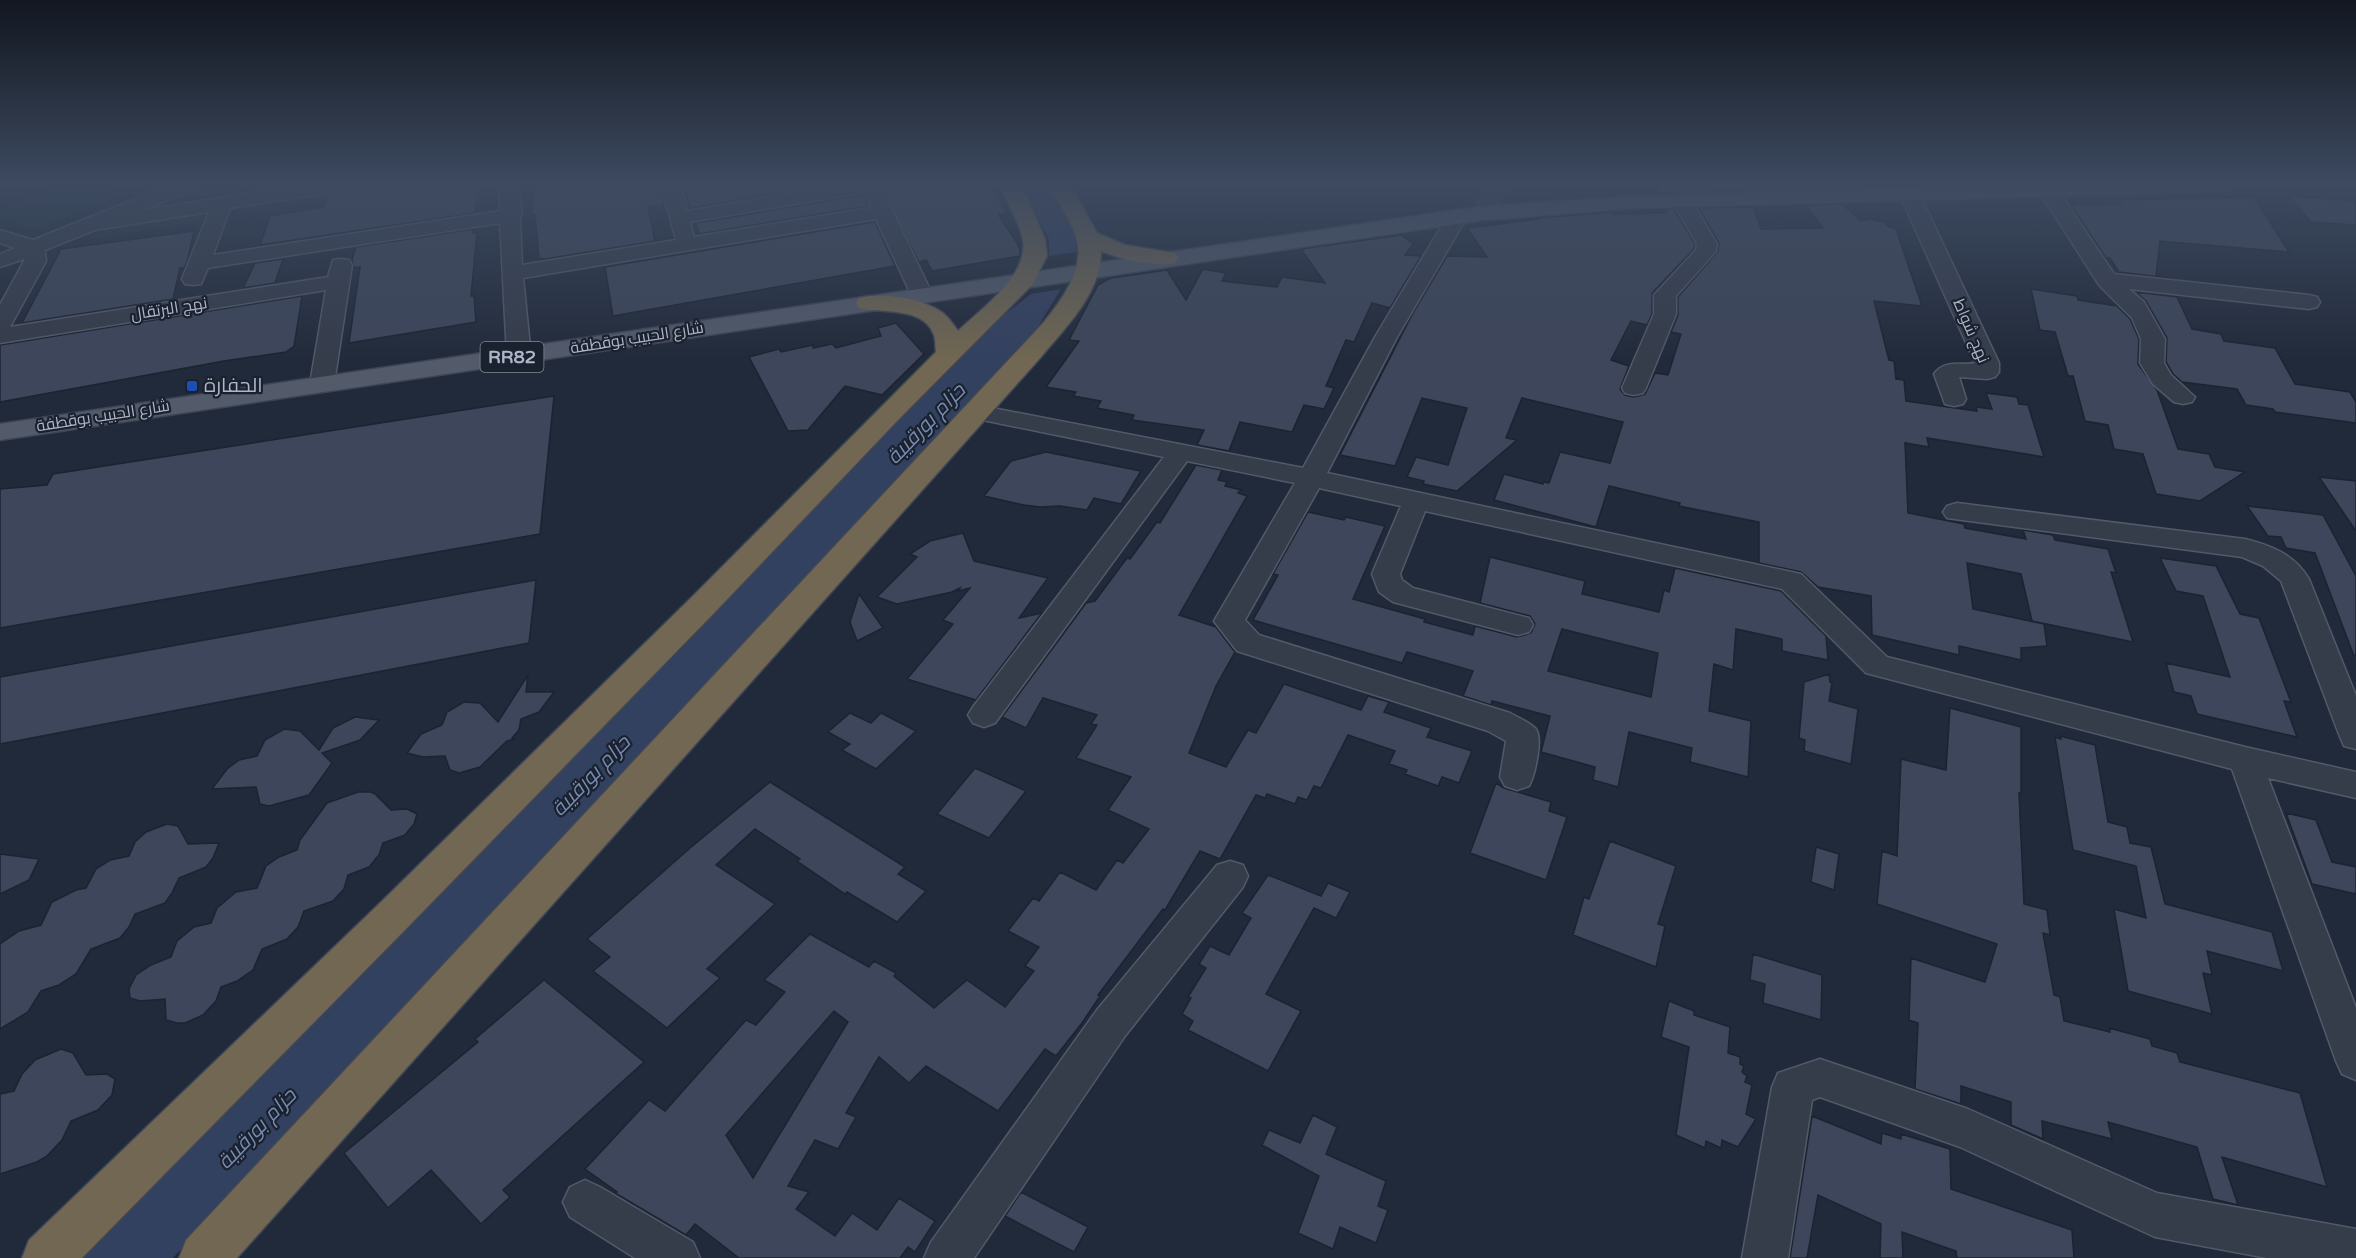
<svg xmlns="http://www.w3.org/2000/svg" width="2356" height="1258" font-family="'Varela Round',Cairo,sans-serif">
	<rect width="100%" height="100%" fill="#212a3a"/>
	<!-- green -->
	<path fill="#23363b" d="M64,185H99L122,195L35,230L0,217V210Z
		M212,185H270L179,199Z
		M855,192L863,210L706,235L701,217Z
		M205,212L202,222L78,241L119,224Z"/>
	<!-- water -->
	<path fill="#334160" d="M1021,185H1049L1075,236L1076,252L1049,256V239Z
		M1061,289L1036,330L965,409L285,1134L173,1258H74L996,321L1031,294Z"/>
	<!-- building -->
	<path fill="#3d465a" stroke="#1c2331" stroke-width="1.5" fill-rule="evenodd" d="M387,185H478L475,213L260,245L270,216L324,207L326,195L350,189Z
		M533,185H659L664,205L648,207L655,241L545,259L539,258L535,215H532Z
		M683,185H827L691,208Z
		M886,185H989L1007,213L998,214L1017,243L1020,250V256L932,271L926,260L919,262L882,190Z
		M1656,185H1745L1747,190L1659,193Z
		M864,195L868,206L699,234L696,223Z
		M2288,196L2356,201V225L2311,222Z
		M2254,197L2289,252L2160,241L2156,275L2169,278L2119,272L2110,258H2106L2071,205L2121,204L2116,200Z
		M1842,204L1861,221L1871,219L1886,223V225L1896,229L1922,306L1874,301L1889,360L1894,361L1896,379L1904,380L1906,401L1977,411L1976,407L1992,409L1986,393L2017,397L2019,404L2028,405L2044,457L1927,438L1929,447L1905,443L1908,513L1964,524L1965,528L2026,539L2023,530L2053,535L2055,540L2108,549L2116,573L2111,572L2133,642L2032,621L2021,574L1967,563L1973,609L2044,624L2047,646L2021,648V660L1959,646V655L1872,635L1871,596L1818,587L1801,572L1759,563V522L1679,506L1680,503L1609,486L1596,527L1494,500L1504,474L1543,484V482L1549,483L1560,452L1610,463L1623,422L1522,398L1506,438L1517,440L1457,491L1423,484L1424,481L1407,477L1416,457L1448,465L1467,408L1422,398L1395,466L1340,455L1413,313L1447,256L1487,257L1467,228L1539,219L1538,218L1612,212L1614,214L1667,213L1665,209H1674L1695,244L1694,249L1652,293V314L1647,325L1631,321L1611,360L1629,366L1620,389L1625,395L1634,397L1645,394L1655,373L1668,375L1681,334L1671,332L1678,315V297L1718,251L1719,243L1699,208L1753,207L1761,229L1823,228L1806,205Z
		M875,222L895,266L613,316L605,267Z
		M473,229V233H477L471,296H474L476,322L349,343L360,267L354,268L352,260L356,247Z
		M194,231L187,262L184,268H180L173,299L22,323L61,249Z
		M1401,235L1413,244L1405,255L1421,256L1390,308L1372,303L1354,342L1346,340L1326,386L1334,388L1324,409L1304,405L1292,432L1240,422L1229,451L1197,445L1204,430L1132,420L1134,415L1097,408L1101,401L1073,396L1076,392L1046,387L1079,341L1069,340L1098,285L1111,278L1167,270L1186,300L1203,269L1226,273L1222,281L1277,287L1282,277L1325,283L1301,249Z
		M283,259L275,283L243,288L255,263Z
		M2031,289L2077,296L2078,300L2117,306L2130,319L2139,339L2138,364L2157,390L2178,449L2209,454L2215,467L2245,472L2200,501L2156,494L2143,454L2114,449L2108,425L2085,421L2073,376H2068L2055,332L2040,330Z
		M2136,292L2177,297L2192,329L2221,334L2224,341L2275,348L2295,384L2350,392L2356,402V423L2275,412L2273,409L2246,405L2237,389L2182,382L2173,374L2166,362L2167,338L2146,301Z
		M302,296L294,346L286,352L224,361L0,402V345Z
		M896,323L924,354L882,395L845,386L808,430L788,431L749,357L779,349L781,352L813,345V348L832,344L836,348L881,336L878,328Z
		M554,396L540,534L0,628V489L47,485L53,474Z
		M1046,452L1141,471L1121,504L1094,498L1087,510L1060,506L1040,507L1024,505L984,496L1011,461Z
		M1196,465L1222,470L1218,480L1227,482L1225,486L1241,490L1238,493L1247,496L1179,615L1216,627L1235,652L1216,686L1189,753L1226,767L1248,730L1256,733L1284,684L1361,710L1368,696L1389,702L1384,712L1431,728L1427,737L1472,751L1459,783L1442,777L1438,786L1405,774L1407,770L1389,764L1395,751L1348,735L1321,788L1314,786L1307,800L1298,797L1295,804L1267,794L1265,798L1256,795L1220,859L1200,851L1165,910L1163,909L1098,995L1100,996L1082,1023L1056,1056L1045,1049L998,1111L926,1066L909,1083L879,1057L846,1113L856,1117L838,1149L815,1140L788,1186L809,1192L796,1209L835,1236L852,1213L877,1230L899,1198L935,1221L915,1252L908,1247L900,1258H739L695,1224L686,1235L615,1193L617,1192L585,1169L649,1100L665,1111L746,1020L756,1025L785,992L764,980L810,934L869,967L874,961L896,973L894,976L934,1008L967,980L1005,1007L1034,971L1025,966L1039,947L1008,931L1033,898L1039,901L1060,872L1096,890L1117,860L1123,863L1149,829L1108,810L1131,777L1076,758L1097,725L1091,724L1097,715L1043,698L1026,728L1002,717L1086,603L1095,601L1127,558L1130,559L1157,522L1160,523ZM834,1011L848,1022L753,1178L726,1135Z
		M2319,477L2356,481V531Z
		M2247,506L2323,515L2356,576V655L2354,656L2315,553L2286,548L2281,537L2268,536Z
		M1308,512L1344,520L1346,517L1385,526L1353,599L1425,619L1424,622L1473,635L1475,626L1517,637L1531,633L1535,624L1530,616L1480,603L1490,557L1585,581L1582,594L1659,612L1664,590L1669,592L1675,568L1781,591L1826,636L1828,660L1782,651V639L1736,629L1733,670L1714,664L1709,711L1751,721L1748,777L1690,762L1692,748L1629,732L1618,787L1593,780L1595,767L1541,752L1550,716L1492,701L1491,705L1463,696L1473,671L1407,652L1402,663L1253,620L1278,575L1273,574ZM1562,629L1658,653L1651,697L1548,671Z
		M963,533L974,561L1048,578L1019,618L1042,613L976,700L907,679L953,624L943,620L970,588L958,591L960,588L952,592L897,604L877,597L917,557L910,554L930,541Z
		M2160,558L2216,566L2240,614L2259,618L2291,702L2284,701L2297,737L2197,714L2191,696L2174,692L2166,663L2230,677L2203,596L2176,591Z
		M536,580L529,643L0,744V677Z
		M859,594L883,628L857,641L850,622Z
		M1829,674L1830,682L1832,683L1829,701L1858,709L1851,764L1804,751L1805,740L1799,738L1804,682Z
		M528,675L526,692H554L539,712L521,719L519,730L512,738L514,739L507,741L480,767L459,773L450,770L445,756L423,757L407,753L421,734L442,725L447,712L464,702L480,703L498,722Z
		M1950,708L2021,727V794L2019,793L2024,904L2047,910L2050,935L2043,933L2054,995L2060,997L2064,1021L2110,1032L2109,1028L2150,1039L2152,1046L2177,1053L2180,1062L2300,1093L2327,1187L2222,1157L2238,1205L2213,1199L2197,1147L2108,1122L2112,1139L2042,1121L2043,1139L2011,1125V1102L1961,1086V1104L1915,1089L1918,1023L1909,1020L1911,958L1985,982L1997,944L1877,904L1882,851L1897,856L1901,759L1946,770Z
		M850,713L871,723L881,713L916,731L876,769L842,750L850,744L828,732Z
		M355,717L379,720L360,740L322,753L332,763L309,795L269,806L260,804L256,787L212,789L227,769L239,760L257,756L265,740L284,729L300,731L319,750L333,728Z
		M2060,736L2095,745L2108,822L2127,827L2130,843L2151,847L2165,904L2272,932L2283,971L2207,951L2212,975L2203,973L2212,1014L2128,991L2114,909L2146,918L2136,866L2073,850L2055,737L2061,739Z
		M975,768L1026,791L989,838L937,814Z
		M770,782L905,867L898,874L926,891L897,922L847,892L845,894L797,861L800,859L755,829L716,865L775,904L707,969L720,978L667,1028L593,971L610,957L587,939L690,848Z
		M1496,783L1504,788L1551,802L1549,811L1567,817L1546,880L1470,853Z
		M358,792H371L375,794L391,810L407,809L417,814L414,824L405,835L383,843L379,855L369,867L348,875L344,889L333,901L304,911L298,927L287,939L262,949L253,970L237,981L221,987L216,1001L203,1015L185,1023H177L166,1020L165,999L140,1001L130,998L129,989L136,975L151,965L171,957L177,941L194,927L211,923L217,908L236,892L257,888L266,866L279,857L297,850L300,840L327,803Z
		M2286,813L2316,820L2332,862L2356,867V894L2312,884Z
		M167,824L178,826L188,844L219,843L213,858L206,867L179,878L172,893L165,903L135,914L129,927L120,938L91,949L76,974L59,985L41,991L28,1012L0,1029V944L19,931L41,925L52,902L76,890L86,888L96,869L110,860L129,856L135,842L146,832Z
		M1610,841L1676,866L1658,924L1665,926L1656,967L1573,935L1584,897L1589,899Z
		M1816,847L1839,854L1834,890L1811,882Z
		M0,854L39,859L29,880L0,894Z
		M1268,875L1321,896L1328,883L1350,892L1336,918L1314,908L1266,994L1301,1011L1268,1071L1188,1030L1193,1021L1182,1014L1191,998L1188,997L1206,968L1199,964L1210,946L1229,955L1251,918L1242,913Z
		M1753,954L1822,975L1821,1020L1763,1003L1765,984L1750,980Z
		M544,980L644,1062L503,1190L510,1197L481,1224L431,1170L388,1208L344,1153L478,1042L475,1039Z
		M1669,1001L1694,1011V1015L1730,1027L1728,1053L1740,1057V1064L1744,1066L1742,1072L1747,1076L1745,1082L1752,1085L1746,1114L1756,1119L1738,1147L1722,1140L1721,1148L1706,1141L1705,1148L1676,1135L1689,1047L1661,1037Z
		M61,1049L73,1053L86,1075L107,1074L115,1079L112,1095L98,1110L71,1121L62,1140L47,1156L37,1162L0,1174V1094L14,1091L22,1074L35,1060Z
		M1313,1115L1337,1127L1326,1154L1386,1181L1378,1206L1388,1210L1376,1243L1340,1227L1333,1249L1298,1233L1319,1176L1262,1145L1269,1130L1300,1143Z
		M1812,1116L1881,1144L1882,1133L1901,1139V1134L1950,1149L1951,1189L2072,1230L2074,1258H1957L1956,1251L1902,1232L1903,1258H1880L1881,1224L1818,1195L1807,1258H1790Z
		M1021,1192L1088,1227L1074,1252L1005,1216Z"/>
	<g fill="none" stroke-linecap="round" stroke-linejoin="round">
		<!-- minor casing -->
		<g stroke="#535968" stroke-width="3">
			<path id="minor" d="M170,185H197L194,189L143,210L303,185H350L347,189L340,191L230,208L213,255L500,211L499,185H519L522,215L520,218L522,265L676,240L661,185H681L687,211L840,185H884L879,189L893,212L933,296L930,301L922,303L914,301L876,219L523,278L531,356L527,361L519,363L511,361L507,356L500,223L208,268L201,284L193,285L185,284L182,279L209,212L95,230L45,250L46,261L10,327L328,277L333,260L341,259L349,260L352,265L334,384L331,389L322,391L313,389L310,384L326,290L0,343V305L24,261V259L0,267V254L15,248L0,243V230L33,240ZM865,192L871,208L694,237L690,222Z
				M1487,185H1507L1491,217H1477L1474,213Z
				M1749,185H1770L1781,198L1778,202H1764Z
				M1840,185H1860V195L1857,199H1843L1840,195Z
				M2049,185L2056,187L2114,274L2309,295L2317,297L2320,302L2317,307L2309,309L2129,289L2144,302L2165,339L2164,363L2171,375L2195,397L2192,402L2183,404L2174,402L2153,384L2140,363L2141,339L2132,318L2099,285L2039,191L2042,187Z
				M1910,189L1917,191L1920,195L1999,363V372L1995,377L1987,379L1959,377L1966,399L1963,404L1954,406L1945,404L1934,374C1945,359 1962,366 1975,363L1900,195L1903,191Z
				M1682,195L1689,197L1692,201L1717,244L1716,251L1676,296V314L1646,388L1643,393L1634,395L1625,393L1622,388L1654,314V295L1696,250L1697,244L1672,201L1675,197Z
				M1457,211L1464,213L1467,217L1397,337L1327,473L1801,574L1887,657L2245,747L2356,772V798L2268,778L2356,1008V1080L2342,1074L2336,1061L2232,769L1866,673L1782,589L1425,511L1400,574L1402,580L1413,588L1529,618L1533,625L1529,632L1518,635L1393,602L1379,592L1372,574L1401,506L1319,488L1245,620L1259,635L1510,713C1518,718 1530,722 1536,729C1543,739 1535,775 1529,786L1517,790L1505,786L1500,777L1506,741L1488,731L1237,651L1214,621L1295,483L1187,461L995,723L984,727L973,723L968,715L973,707L1164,457L968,417L965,412L968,407L977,405L1303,468L1375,337L1447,217L1450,213Z
				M1957,503L2245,539C2272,546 2294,554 2309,579L2356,696V749L2344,746L2340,737L2281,581L2263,566L2242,557L1947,518L1943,512L1947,506Z
				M1230,861L1243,865L1248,876L1243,887L1125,1036L974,1258H924L931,1242L1097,1010L1217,865Z
				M1820,1059L1968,1109L2157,1193L2356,1229V1258H2267L2155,1237L1960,1147L1820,1097L1812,1100L1788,1258H1742L1772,1087L1778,1073Z
				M585,1180L600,1187L693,1242L700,1258H635L570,1217L563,1202L570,1187Z"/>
		</g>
		<!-- major casing -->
		<g stroke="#3e4554" stroke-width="3">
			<path id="major" d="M2004,185H2234L2230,189L2223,191L1637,208L1484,220L0,440V424L1484,206L1637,196Z"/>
		</g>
		<!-- highway casing -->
		<g stroke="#404655" stroke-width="3">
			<path id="highway" d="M1000,185H1022L1045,239L1047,256L1032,285L899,419L717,610L407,928L82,1258H22L29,1240L379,904L695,594L936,352C935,346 936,339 933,333C923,307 881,313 859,308L856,303L859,298C883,292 923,298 943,313C949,318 953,324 958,331C981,309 1028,276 1023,241C1020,223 1007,202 1000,185Z
				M1048,185H1070L1097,233L1125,245L1175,253L1179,258L1175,263C1156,268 1119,259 1101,251C1102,292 1065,328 1041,357L237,1258H179L186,1240L1044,322C1063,298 1087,267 1075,234C1069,217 1057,201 1048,185Z"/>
		</g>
		<!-- minor -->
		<use href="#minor" fill="#353c4a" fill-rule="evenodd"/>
		<!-- major -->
		<use href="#major" fill="#535b6b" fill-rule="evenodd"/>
		<!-- highway -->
		<use href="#highway" fill="#716752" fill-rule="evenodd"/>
	</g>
	<!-- sky -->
	<linearGradient id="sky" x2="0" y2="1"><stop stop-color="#121720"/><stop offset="0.51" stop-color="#3d4a60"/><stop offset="1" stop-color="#3d4a60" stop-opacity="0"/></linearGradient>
	<rect width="2356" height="361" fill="url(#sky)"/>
	<!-- markers -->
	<rect fill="#1a4fb4" stroke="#1a212f" stroke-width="2" x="186" y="380" width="12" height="12" rx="3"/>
	<g text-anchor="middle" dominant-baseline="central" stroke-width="4.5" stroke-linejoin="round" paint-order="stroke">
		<!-- far-street labels -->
		<g font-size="16" fill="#b0b6c7" stroke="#1a212f">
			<text transform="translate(169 309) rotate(-9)">نهج البرتقال</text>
			<text transform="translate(1971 331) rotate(67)">نهج شواط</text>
			<text transform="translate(637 338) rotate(-9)">شارع الحبيب بوقطفة</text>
			<text transform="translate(103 416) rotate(-9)">شارع الحبيب بوقطفة</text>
		</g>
		<!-- shield labels -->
		<rect fill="#1a212f" stroke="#838999" stroke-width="1.5" x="480.5" y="342" width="63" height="30" rx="4.5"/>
		<g font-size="18" font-weight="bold" fill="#b0b6c7">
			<text x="512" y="357">RR82</text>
		</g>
		<!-- poi labels -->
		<g font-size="20" fill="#b0b6c7" stroke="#1a212f" text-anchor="start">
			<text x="204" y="386">الحفارة</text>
		</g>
		<!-- water labels -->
		<g font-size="21" font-style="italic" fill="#778aaf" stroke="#1a212f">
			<text transform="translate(926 424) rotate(-46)">حزام بورقيبة</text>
			<text transform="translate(591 776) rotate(-46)">حزام بورقيبة</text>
			<text transform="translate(257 1129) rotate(-46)">حزام بورقيبة</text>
		</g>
	</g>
</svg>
